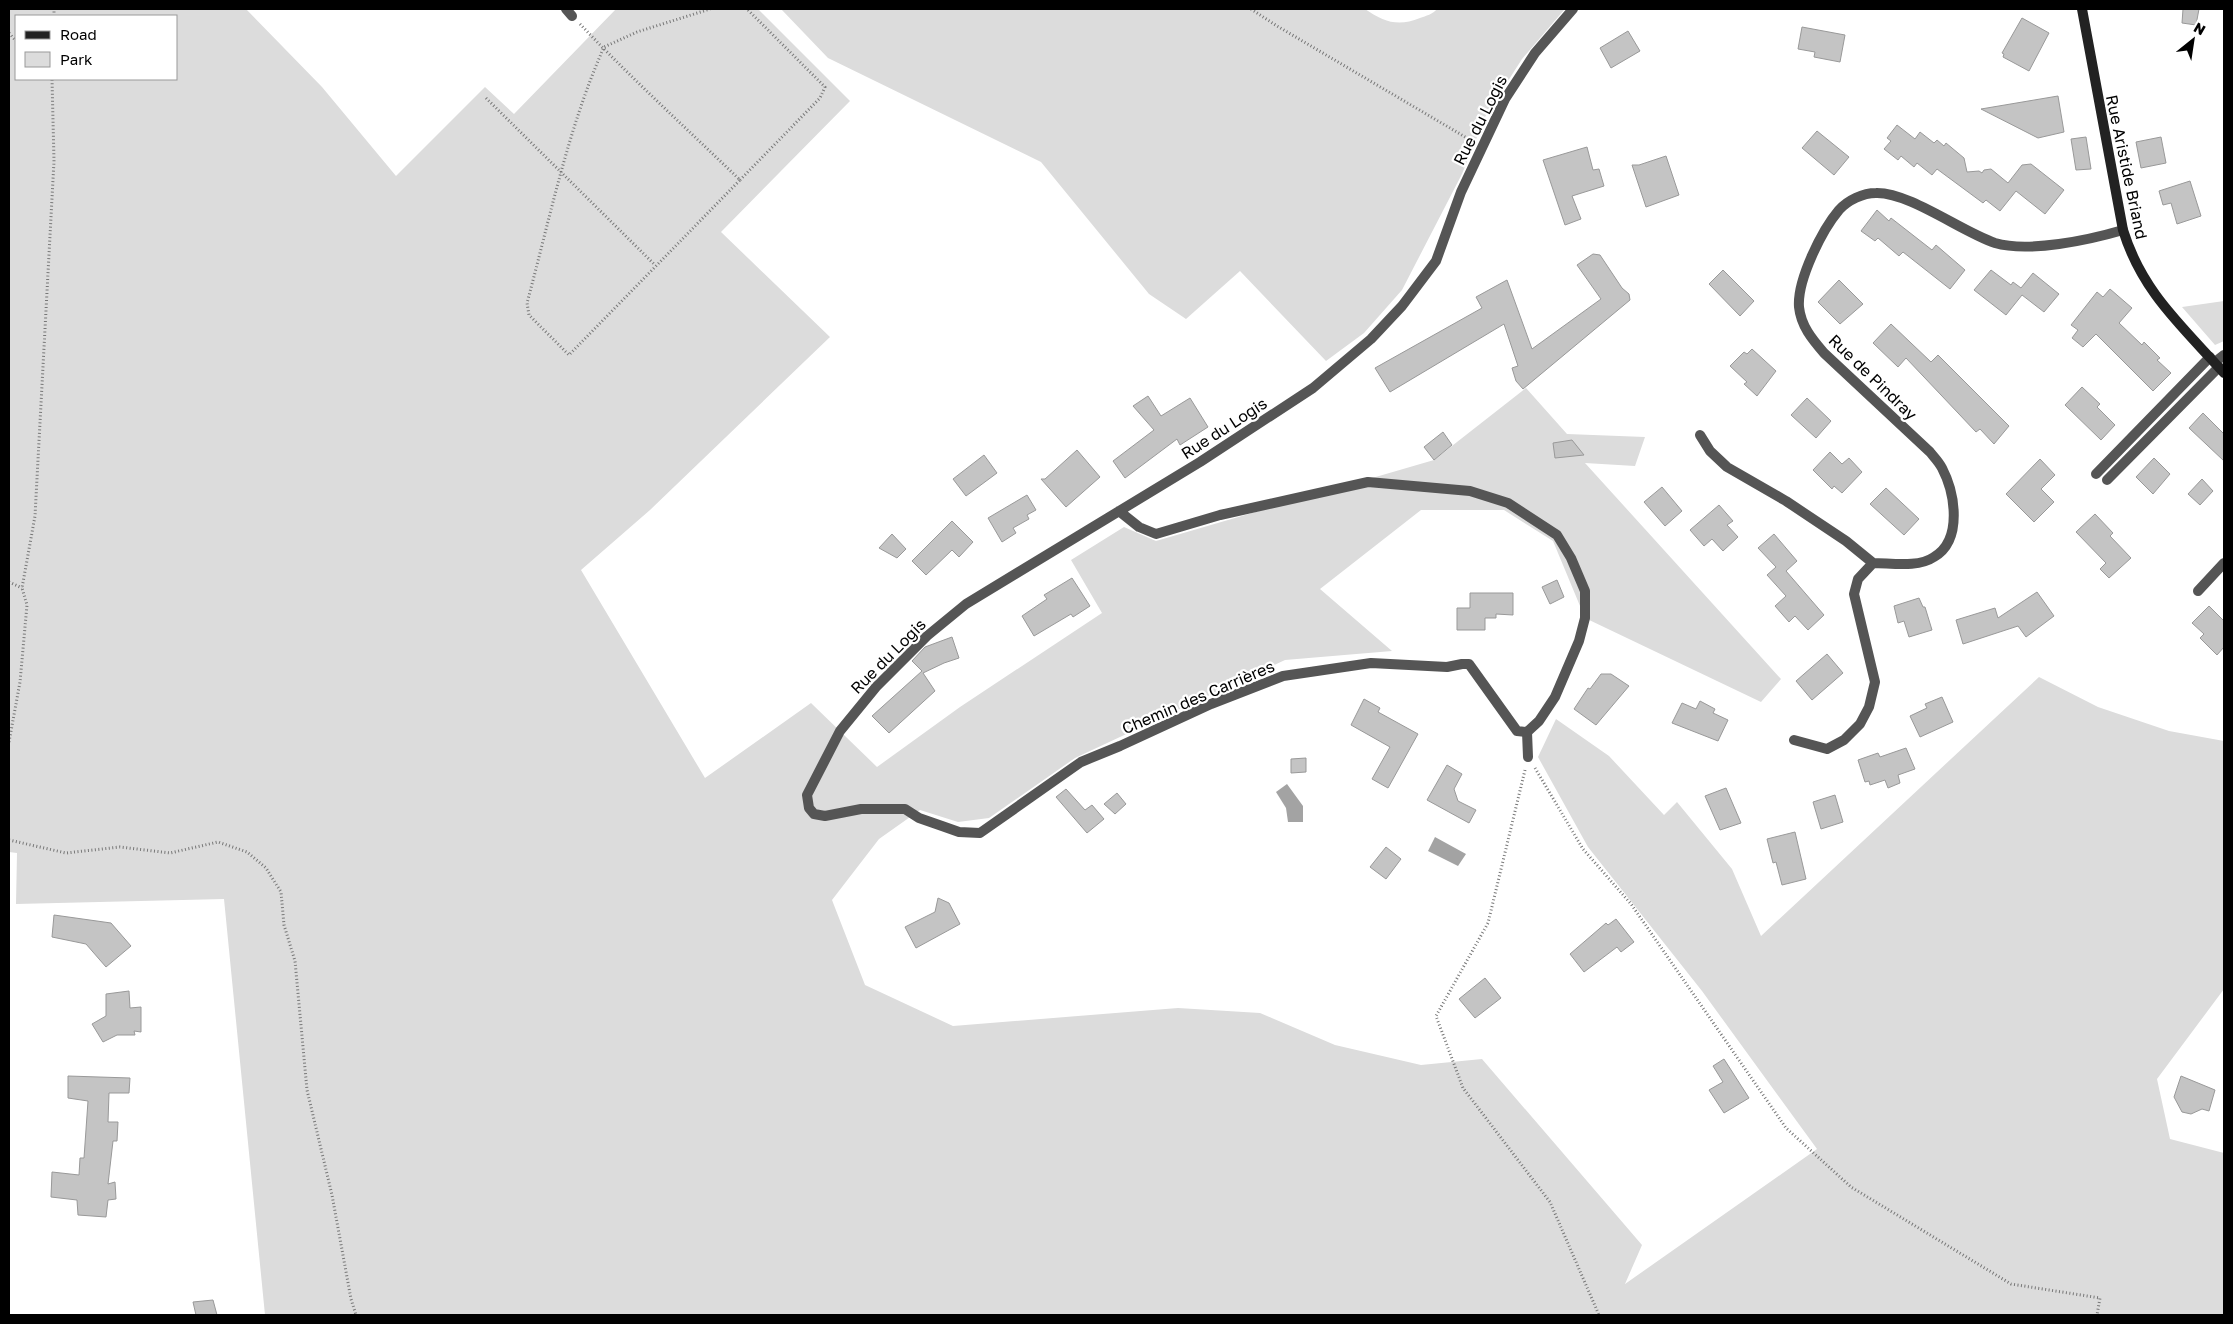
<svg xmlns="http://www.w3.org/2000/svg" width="2233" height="1324" font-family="'Golos Text',sans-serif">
	<rect width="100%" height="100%" fill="#fff"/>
	<!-- green -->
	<path fill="#dcdcdc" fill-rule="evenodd" d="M9,9H246L322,87L396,176L485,87L514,114L616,9H758L850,101L721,232L830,337L650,510L581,570L705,778L811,703L877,767L960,707L1102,613L1071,560L1124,527L1156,541L1434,460L1526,388L1567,434L1645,437L1635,466L1585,463L1781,679L1761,702L1585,618L1553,541L1504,510H1421L1320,589L1392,651L1285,660L1075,758L989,818L958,822L920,810L879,839L832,900L865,985L953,1026L1178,1008L1260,1013L1335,1045L1421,1065L1482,1059L1642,1245L1625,1284L1817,1149L1702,991L1588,847L1538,757L1556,719L1609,756L1664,815L1677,802L1732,869L1761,936L2039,677L2098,707L2169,731L2224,741V989L2157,1079L2170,1139L2224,1153V1315H265L224,899L16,904L17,853L9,852ZM16,16H176V79H16Z
		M781,9H1365C1384,22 1398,27 1420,18C1426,16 1433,14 1437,9L1564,10L1522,59L1485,117L1462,174L1402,290L1364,333L1326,361L1240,271L1186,319L1149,294L1041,162L828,58Z
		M2224,301V341L2215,345L2182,307Z"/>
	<!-- water -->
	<path fill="#a3a3a3" d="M1287,784L1303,806V822H1288L1286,808L1276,792Z
		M1435,837L1466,854L1458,866L1428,851Z"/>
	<!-- building -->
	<path fill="#c4c4c4" stroke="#999" d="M2183,9H2199L2196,25L2182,23Z
		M2022,18L2049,33L2029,71L2003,57L2004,54L2002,53Z
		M1802,27L1845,35L1840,62L1814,57L1815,52L1798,49Z
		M1628,31L1640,51L1611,68L1600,48Z
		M2058,96L2064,132L2038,138L1981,109Z
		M1897,125L1915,139L1920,132L1934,143L1937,140L1944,146L1946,143L1964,158L1967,172L1979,171L1982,173L1984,170L1991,169L2008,183L2022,165L2031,164L2064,190L2045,214L2016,191L2000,211L1986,200L1983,203L1937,169L1932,175L1917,163L1914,167L1901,156L1898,160L1884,149L1891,141L1887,138Z
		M1817,131L1849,157L1834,175L1802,148Z
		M2086,137L2091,169L2076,170L2071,139Z
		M2161,137L2166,163L2141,168L2136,142Z
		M1587,147L1593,170L1599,169L1604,186L1572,196L1581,219L1565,225L1543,160Z
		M1666,156L1679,195L1646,207L1632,165H1639Z
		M2190,181L2201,216L2177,224L2171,203L2163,205L2159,191Z
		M1877,210L1889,221L1891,218L1932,250L1936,245L1965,270L1950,289L1903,252L1899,256L1878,238L1875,241L1861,231Z
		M1593,254L1600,255L1622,288L1629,294L1630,300L1523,389L1516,381L1512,368L1518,366L1504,324L1390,392L1375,368L1482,308L1476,297L1507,280L1532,349L1601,299L1577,265Z
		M1723,270L1754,301L1740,316L1709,284Z
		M1991,270L2011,285L2013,282L2021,288L2033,273L2059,294L2044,312L2022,295L2006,315L1974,290Z
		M1839,280L1863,304L1840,324L1818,302Z
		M2110,289L2132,308L2119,323L2142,345L2144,342L2160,358L2157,360L2171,373L2153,391L2096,334L2083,347L2072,338L2078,330L2071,325L2097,292L2103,297Z
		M1891,324L1931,362L1938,355L2009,426L1994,444L1980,429L1976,432L1906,358L1898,367L1873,343Z
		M1752,349L1776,371L1757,396L1744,384L1747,382L1730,366L1744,352L1747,354Z
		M2082,387L2100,404L2097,407L2115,425L2101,440L2065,405Z
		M1148,396L1161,416L1190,398L1208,427L1180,445L1177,439L1125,478L1113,461L1154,430L1133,406Z
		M1807,398L1831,421L1816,438L1791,415Z
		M2203,413L2224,434V461L2189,428Z
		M1443,432L1452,445L1434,460L1424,447Z
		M1572,440L1584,455L1555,458L1553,443Z
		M1077,450L1100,477L1066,507L1041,479H1045Z
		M1830,452L1842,464L1849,458L1862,472L1842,493L1834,486L1832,489L1813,470Z
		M984,455L997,473L966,496L953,479Z
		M2154,458L2170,474L2153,494L2136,477Z
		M2040,459L2055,475L2041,489L2054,502L2034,522L2006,494Z
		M2202,479L2213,491L2200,505L2188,494Z
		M1662,487L1682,511L1665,526L1644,502Z
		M1886,488L1919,519L1904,535L1870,504Z
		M1027,495L1036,510L1027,515L1029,519L1013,528L1016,533L1002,542L988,518Z
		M1719,505L1733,521L1727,525L1738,537L1723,551L1712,539L1704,546L1690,530Z
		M2095,514L2113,533L2110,536L2131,558L2109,578L2100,569L2106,563L2076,532Z
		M952,521L973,542L959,557L952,550L926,575L912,561Z
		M892,534L906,549L897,558L879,548Z
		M1774,534L1797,561L1786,571L1824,615L1808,630L1795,616L1789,622L1775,606L1786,596L1767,575L1776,567L1758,548Z
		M1072,578L1090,606L1073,617L1071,614L1034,636L1022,616L1047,599L1044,595Z
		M1557,580L1564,597L1550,604L1542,587Z
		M2037,592L2054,616L2026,637L2018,626L1963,644L1956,620L1995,608L1998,618Z
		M1470,593H1513V615L1496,614V618H1485V630H1457V608H1470Z
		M1919,598L1923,607H1925L1932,630L1909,637L1904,621L1898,623L1894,606Z
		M2209,606L2224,621V647L2217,655L2200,638L2204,634L2192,623Z
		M952,637L959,658L944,663L923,673L935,691L889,733L872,716L922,671L912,661L925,647Z
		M1827,654L1843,673L1812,700L1796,681Z
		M1601,674H1611L1629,686L1596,725L1574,709L1588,688L1590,689Z
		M1942,697L1953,722L1920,737L1910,716L1927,708L1925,704Z
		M1364,699L1380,708L1378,712L1418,734L1388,788L1372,779L1390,747L1351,725Z
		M1700,701L1715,709L1713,713L1728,720L1718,741L1672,723L1682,703L1696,709Z
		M1906,748L1915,769L1898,775L1900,783L1888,788L1885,780L1870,785L1869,781L1865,782L1858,760L1878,753L1880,757Z
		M1306,758V772L1291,773V759Z
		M1447,765L1462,774L1454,789L1458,801L1476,810L1469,823L1427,800Z
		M1726,788L1741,823L1720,830L1705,796Z
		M1066,789L1085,810L1092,805L1104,819L1087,833L1056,797Z
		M1117,793L1126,804L1115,814L1104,804Z
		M1835,795L1843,822L1821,829L1813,802Z
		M1795,832L1806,879L1782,885L1776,862L1773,863L1767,839Z
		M1386,847L1401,859L1386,879L1370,867Z
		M938,898L949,903L960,924L916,948L905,927L935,912Z
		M54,915L111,923L131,946L106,967L86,944L52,937Z
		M1616,919L1634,942L1621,952L1617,947L1584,972L1570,954L1606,923L1608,925Z
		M1485,978L1501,998L1475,1018L1459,999Z
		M129,991L130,1008L141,1007V1032L134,1031L135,1035H117L103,1042L92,1024L106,1016V994Z
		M1724,1059L1749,1098L1724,1113L1709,1090L1723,1082L1713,1066Z
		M68,1076L130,1078L129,1093H109L108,1122H118L117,1141H113L108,1184L115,1182L116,1199L108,1200L106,1217L78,1215L77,1200L51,1197L52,1172L79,1175L80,1158H84L88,1101L68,1098Z
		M2181,1076L2215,1090L2209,1111L2202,1109L2191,1114L2182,1112L2174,1097Z
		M213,1300L217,1315H196L193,1302Z"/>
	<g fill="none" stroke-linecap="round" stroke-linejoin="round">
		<!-- path -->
		<path stroke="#777" stroke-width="3" stroke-dasharray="1 2.5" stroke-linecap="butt" d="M1251,9L1277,26L1472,141
			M54,16V9
			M580,24C631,78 686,128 740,180L569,355L529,315L527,303C550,218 568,128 604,47L637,32L710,9
			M9,33L16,41
			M486,98L655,265
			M740,180L820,98L825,87L747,9
			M9,582L22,588
			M9,742L20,682L27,605L22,588L35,516L54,161L52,79
			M1535,768L1583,849L1631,904L1786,1128L1851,1187L2011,1284L2100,1298L2097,1315
			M1525,770L1488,923L1436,1016L1463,1088L1550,1202L1599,1315
			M9,840L66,853L120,847L170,853L218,842L247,852L266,868L281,892L284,925L295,961L307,1090L332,1195L351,1299L356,1315"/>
		<!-- lane -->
		<path stroke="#555" stroke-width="10" d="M2096,474L2210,357
			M2107,480L2219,367
			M1527,732L1528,757"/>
		<!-- street -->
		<path stroke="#555" stroke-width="10" d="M566,9L572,16
			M2215,362L2224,355
			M1700,435L1710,451L1727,467L1786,501L1846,541L1873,563C1891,563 1918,568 1934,557C1963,540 1955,493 1942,468C1939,462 1934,457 1930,452L1824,353C1812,339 1801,326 1799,307C1797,280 1822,230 1839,210C1848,200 1863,193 1876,193C1909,192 1962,232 1995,243C2029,253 2089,240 2123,230
			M1119,511L1139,527L1156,534L1220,515L1368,482L1470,491L1508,503L1557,535L1571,558L1585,591V618L1579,641L1555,697L1539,721L1527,732L1517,731L1469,664H1462L1447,667L1371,663L1283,676L1211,704L1120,746L1081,762L980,833L959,832L942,826L919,818L905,809H861L825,816L814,814L809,808L807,795L840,731L876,687L927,636L966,604L1200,462L1313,388L1371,339L1402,306L1436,261L1461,192L1505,99L1535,53L1573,9
			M2198,591L2224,563
			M1794,740L1827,749L1844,740L1860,724L1869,707L1875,682L1854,594L1858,579L1873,563"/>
		<!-- secondary -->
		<path stroke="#222" stroke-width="10" d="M2082,9L2123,230C2142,292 2182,326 2224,373"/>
	</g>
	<g text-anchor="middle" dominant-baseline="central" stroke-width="4.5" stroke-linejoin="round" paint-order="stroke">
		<!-- street labels -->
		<g font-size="16" fill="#000" stroke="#fff">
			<text transform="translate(1480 120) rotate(-63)">Rue du Logis</text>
			<text transform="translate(2127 167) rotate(78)">Rue Aristide Briand</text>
			<text transform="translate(1873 377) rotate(44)">Rue de Pindray</text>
			<text transform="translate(1224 428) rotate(-33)">Rue du Logis</text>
			<text transform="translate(888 656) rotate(-45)">Rue du Logis</text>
			<text transform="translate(1198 697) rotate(-23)">Chemin des Carrières</text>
		</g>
	</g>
	<!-- border -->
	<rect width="2233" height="1324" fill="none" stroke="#000000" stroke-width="20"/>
	<!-- legend -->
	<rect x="15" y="15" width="162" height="65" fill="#ffffff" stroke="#999999"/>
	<rect x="25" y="31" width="25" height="8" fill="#222222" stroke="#999999"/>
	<text x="60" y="40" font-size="15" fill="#000000">Road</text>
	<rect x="25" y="52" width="25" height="15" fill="#dcdcdc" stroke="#999999"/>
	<text x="60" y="65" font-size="15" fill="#000000">Park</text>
	<!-- north arrow -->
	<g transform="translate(2193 40) rotate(30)" stroke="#ffffff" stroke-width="4" paint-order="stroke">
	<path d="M0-4L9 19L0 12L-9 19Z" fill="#000000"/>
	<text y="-8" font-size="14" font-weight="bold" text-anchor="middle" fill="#000000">N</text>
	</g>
</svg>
